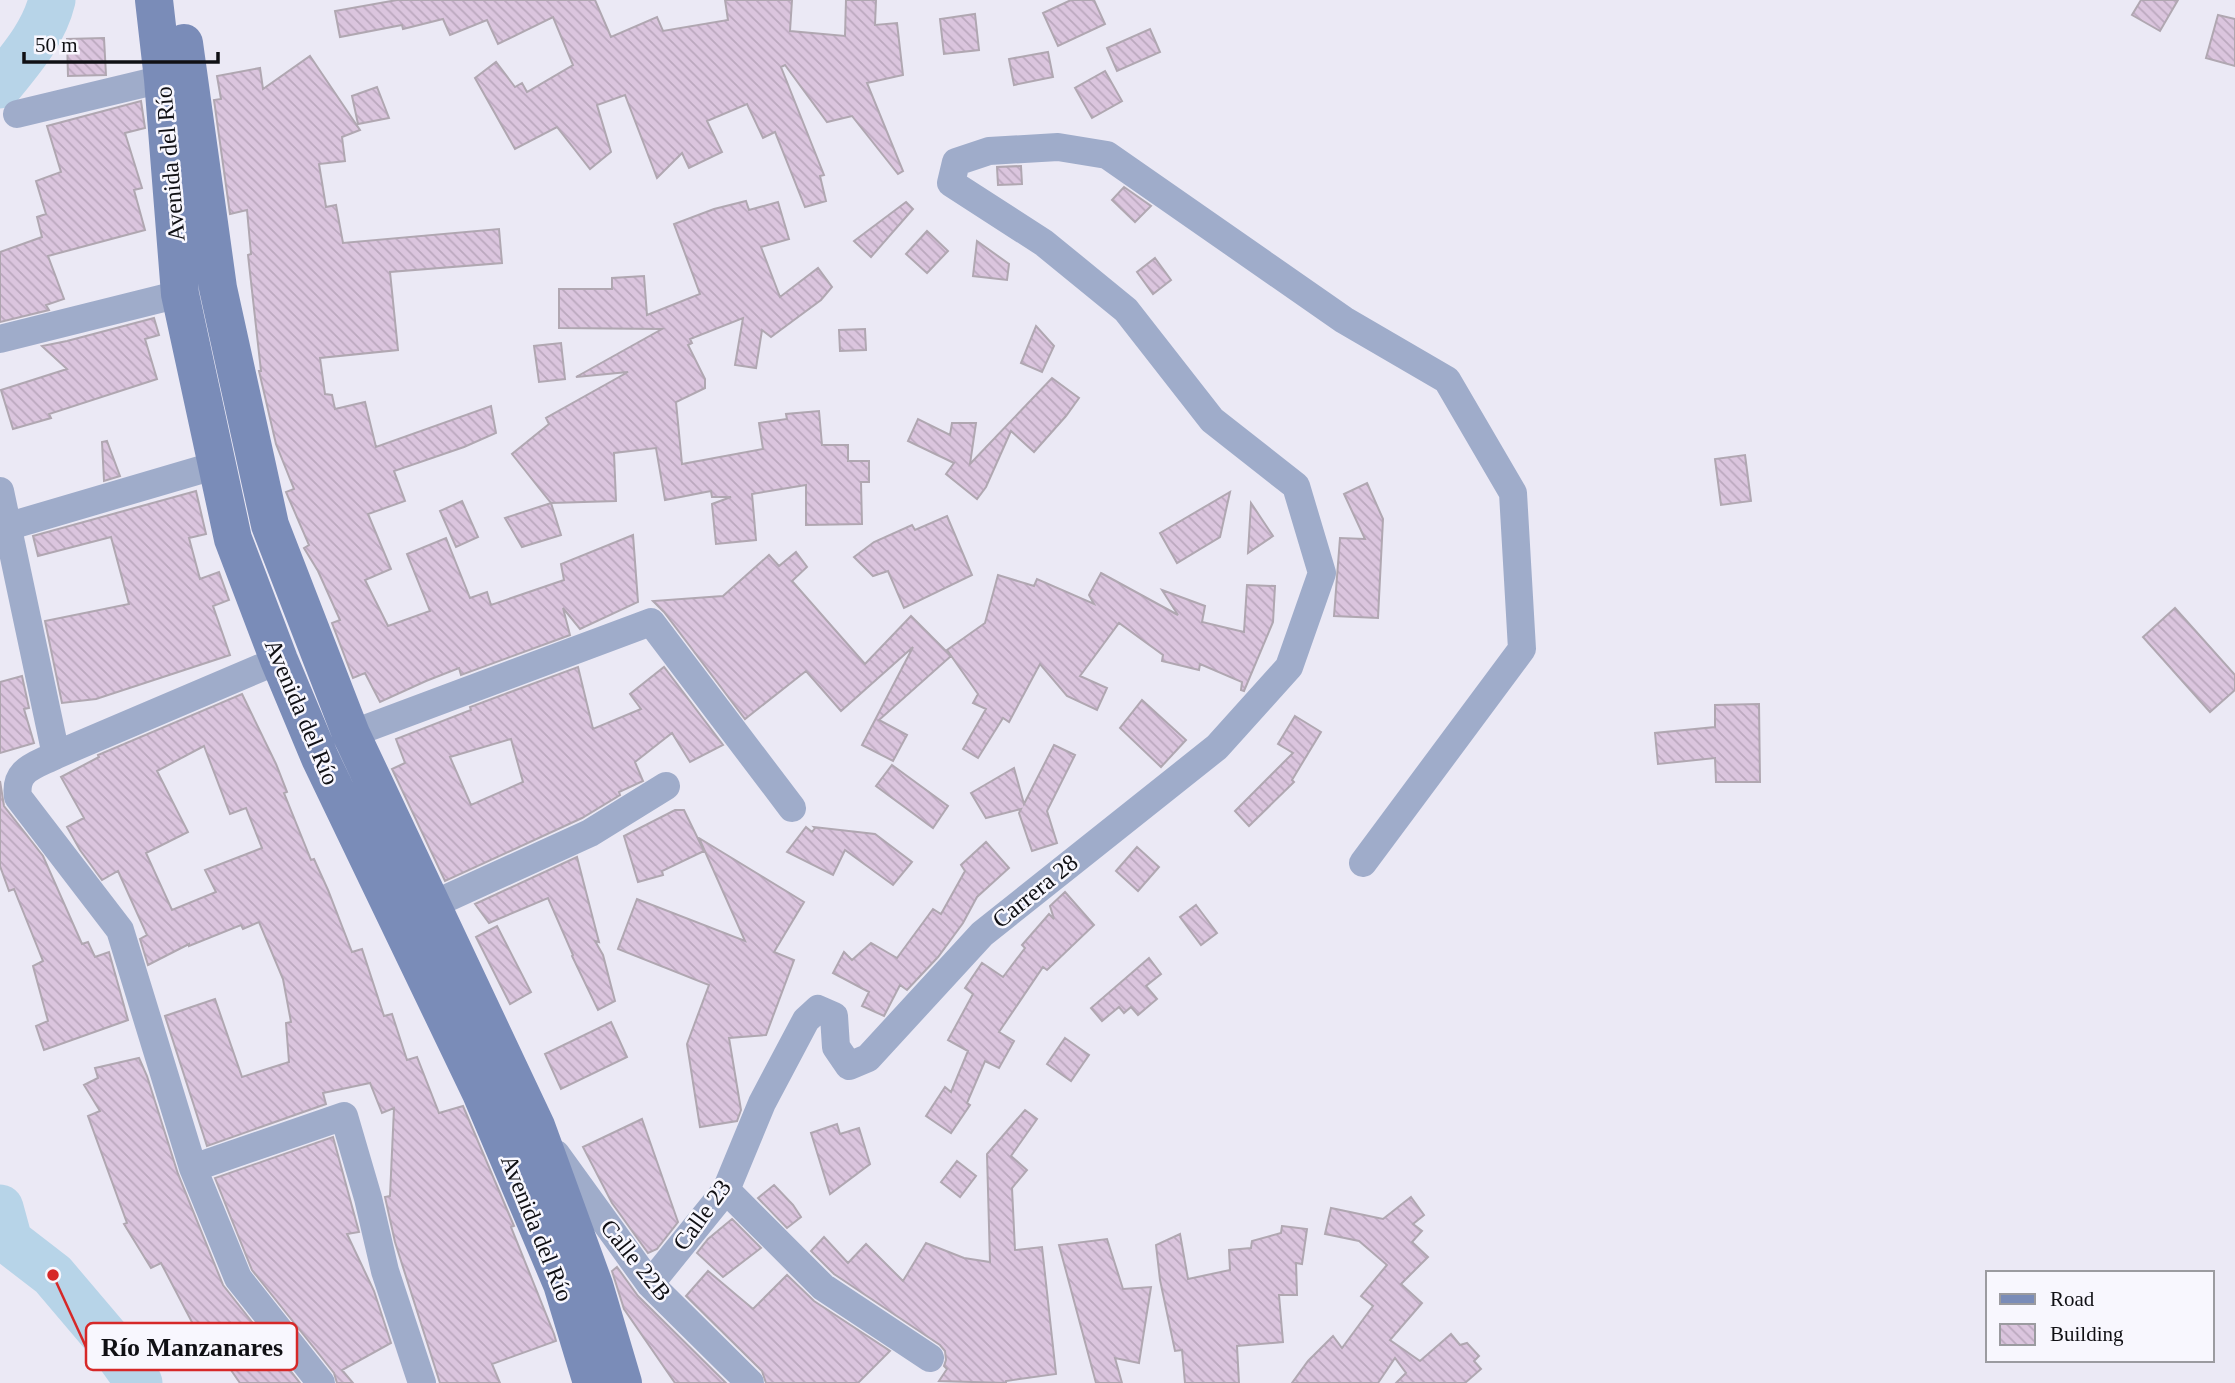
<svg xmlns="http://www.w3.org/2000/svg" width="2235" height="1383" font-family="Georgia,serif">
	<defs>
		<pattern id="building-back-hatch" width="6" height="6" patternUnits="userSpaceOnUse" patternTransform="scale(1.75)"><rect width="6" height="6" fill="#dbc5de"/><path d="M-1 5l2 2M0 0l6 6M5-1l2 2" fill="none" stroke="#bba8be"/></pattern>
	</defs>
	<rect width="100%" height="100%" fill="#ebe9f5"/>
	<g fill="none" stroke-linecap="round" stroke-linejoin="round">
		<!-- river -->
		<path stroke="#b7d4e8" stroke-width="47" d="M0,85C21,59 44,33 52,0
			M0,1208L9,1241L53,1275L109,1341L139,1383"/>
	</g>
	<!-- building -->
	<path fill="url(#building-back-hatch)" stroke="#b0a7b1" stroke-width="2" fill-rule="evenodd" d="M397,0H595L611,37L657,17L663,31L728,20L725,0H792L790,31L845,36L846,0H876L875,25L897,23L903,75L867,83L903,171L898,174L852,116L827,122L785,65L781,67L824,175L820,176L826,201L805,207L775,132L763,138L747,104L707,121L722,152L689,168L682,153L657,178L625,95L597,105L611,152L590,169L557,127L515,149L475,78L496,62L515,87L522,83L527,92L573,65L553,17L498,44L487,20L450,35L443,19L403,29L402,25L340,37L335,11Z
		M1071,0H1094L1105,24L1058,46L1043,13Z
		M2141,0H2178L2160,31L2132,15Z
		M975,14L979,50L944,54L940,19Z
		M2218,15L2235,19V66L2206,58Z
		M1150,29L1160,52L1117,71L1107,48Z
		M104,38L106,75L68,76L67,39Z
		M1048,52L1053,77L1014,85L1009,59Z
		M310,56L360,130L342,137L345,161L319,164L326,207L336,205L343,243L499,229L502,263L390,272L398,350L320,358L325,394L332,395L335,409L365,402L376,447L491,406L496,433L464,447L394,471L405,501L368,514L391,569L365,580L388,626L430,611L407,554L446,538L470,598L487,592L491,605L564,580L561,564L633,535L638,602L580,629L563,608L570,635L461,675L459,668L426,681L380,702L365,673L353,678L332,623L340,620L318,571L304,548L309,545L286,492L294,489L276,444L259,371H261L248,255L251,254L247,210L230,214L214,100L221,99L217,76L260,68L263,89Z
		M1105,71L1122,101L1092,118L1075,88Z
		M377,87L389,118L358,124L352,96Z
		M141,101L145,128L125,133L142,188L134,190L145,230L48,256L64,299L46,305L49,310L0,322V252L42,237L37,217L46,214L36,181L61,172L47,126Z
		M1021,166L1022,184L998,185L997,167Z
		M1124,187L1151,206L1135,222L1112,200Z
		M746,201L749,210L778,202L789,239L761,247L780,297L818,268L832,287L821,300L771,337L762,330L756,368L735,365L743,318L690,339L692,343L688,345L705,379V388L676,402L682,464L763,449L759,423L787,419L786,414L819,411L822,445H848V461H869V482H861L862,524L806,525V485L752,494L756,540L716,544L712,504L731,497H712L711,491L665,500L656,448L614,453L616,501L551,503L512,454L549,424L546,418L628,372L576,377L662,329L559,328V289H612V278L644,276L647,315L700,294L674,224L714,209Z
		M906,202L913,209L871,257L854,241Z
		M927,231L948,251L927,273L906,254Z
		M977,241L1009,264L1007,280L973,276Z
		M1155,258L1171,280L1153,294L1137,272Z
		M154,318L159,335L145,339L157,379L49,414L51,418L13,429L1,390L67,369L42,346L67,341Z
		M1036,326L1054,346L1042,372L1021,363Z
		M865,329L866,350L840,351L839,330Z
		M561,343L565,379L539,382L534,346Z
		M1052,378L1079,398L1066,416L1034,452L1011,431L986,487L977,499L946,474L954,463L908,441L918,419L950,435L952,423H976L970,464Z
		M107,441L120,476L104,481L102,442Z
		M1745,455L1751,501L1721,505L1715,459Z
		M1367,483L1383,519L1378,618L1334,616L1340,538L1365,539L1344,494Z
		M196,491L206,534L189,538L200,579L219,572L229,600L213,606L230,655L96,699L62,703L45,621L129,604L111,537L38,556L33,536Z
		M1230,492L1220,537L1177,563L1160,533Z
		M462,501L478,537L456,547L440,511Z
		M551,503L561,535L522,547L505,518Z
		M1251,503L1273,536L1248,553Z
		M947,516L972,575L904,608L888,571L873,576L854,557L874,542L912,525L915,530Z
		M796,552L807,567L792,581L865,664L911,616L951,656L879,720L907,735L893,761L862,745L913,647L841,711L806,671L745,719L664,612L653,601L723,596L769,555L779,566Z
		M1101,573L1178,615L1162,590L1205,606L1202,622L1244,632L1247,585L1275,586L1273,622L1244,691L1241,690L1242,682L1200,664L1199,670L1162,661L1163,655L1119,623L1080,676L1107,688L1097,710L1067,696L1040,664L1009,722L1003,718L978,758L963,749L986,709L973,703L978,694L947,650L985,623L998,575L1034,586L1037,579L1094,604L1089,595Z
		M2175,608L2235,675V690L2210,712L2143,637Z
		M578,667L593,729L641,709L630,694L664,667L723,745L690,762L672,733L635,762L643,781L619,792L620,795L582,818L445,881L392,769L405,763L396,739L471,710L470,707ZM511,739L523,782L471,805L450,757Z
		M22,676L29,708L24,709L34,743L0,753V682Z
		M242,694L276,764L287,792L284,793L311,860L314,859L328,890L352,952L362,949L384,1016L392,1014L407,1060L417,1057L439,1113L463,1106L514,1226L511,1227L554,1334L556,1341L492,1364L500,1383H440L395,1242L385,1197L390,1196L394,1108L382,1113L370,1083L323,1093L326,1104L207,1146L165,1016L215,999L242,1077L289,1062L286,1023L291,1022L283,979L259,922L243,929L241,925L189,946V944L148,965L140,939L147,935L118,871L102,880L80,850L67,827L84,818L61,777L99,757L98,755ZM204,746L230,814L246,808L262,848L205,870L216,892L172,910L146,853L188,832L157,771Z
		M1142,700L1186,740L1161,767L1120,728Z
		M1759,704L1760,782H1716L1715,758L1658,764L1655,733L1715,727V705Z
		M1295,716L1321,732L1292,780L1294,782L1249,826L1235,811L1293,753L1278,744Z
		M1054,745L1075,755L1047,811L1057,843L1032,851L1019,813L1021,809L986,818L971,793L1014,768L1024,804Z
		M892,765L948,806L933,828L876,786Z
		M0,781L4,806L43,856L82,944L88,942L95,957L109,952L128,1020L44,1050L36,1026L48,1021L33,966L43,961L14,889L9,891L0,866Z
		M675,810H684L704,851L662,871L663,875L638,882L624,836Z
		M806,827L812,832L815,828L814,827L875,834L912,862L893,885L845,850L833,875L787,852Z
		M699,838L804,902L774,952L794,960L766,1035L729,1038L741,1110L737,1121L700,1127L687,1044L709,985L618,949L637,899L745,941Z
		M986,842L1009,868L977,897L963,923L938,957L907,990L900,985L884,1016L862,1006L869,992L833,973L844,952L852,960L871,943L897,958L933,909L941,914L965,871L961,865Z
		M1137,847L1159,867L1138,891L1116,871Z
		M577,857L599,942L595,941L603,955L615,1001L598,1010L572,956L573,955L548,898L489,923L475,904Z
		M1065,892L1094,925L1047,970L1043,967L999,1032L1014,1041L999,1068L985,1061L967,1103L970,1105L951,1133L926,1116L945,1087L951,1092L968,1051L948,1040L973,994L965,988L982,963L1003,977L1025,948L1022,945L1049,914L1054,919L1050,906Z
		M1196,905L1217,933L1201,945L1180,917Z
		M497,926L531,992L510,1004L476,937Z
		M1149,958L1161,974L1146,986L1157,999L1138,1015L1131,1007L1124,1013L1119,1007L1102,1021L1091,1008Z
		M611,1022L627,1057L561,1089L545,1054Z
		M1065,1038L1089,1055L1071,1081L1047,1064Z
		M139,1058L147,1076L178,1174L223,1285L300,1383H240L212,1343L205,1347L161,1263L151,1268L124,1224L127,1223L88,1116L100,1111L84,1085L98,1078L95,1068Z
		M1025,1110L1037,1119L1011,1156L1027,1170L1012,1188L1015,1250L1042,1247L1056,1374L1006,1381V1383L939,1381L947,1369L944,1366L946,1360L945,1351L940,1345L834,1274L811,1251L824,1237L848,1263L866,1244L903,1281L926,1243L964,1258L990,1262L987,1154Z
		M642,1119L678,1222L657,1249L648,1253L612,1203L583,1147Z
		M837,1124L840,1134L859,1128L870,1164L830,1194L811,1133Z
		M333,1137L359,1232L347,1234L374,1291L391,1343L342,1370L353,1383H337L334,1373L252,1270L215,1178Z
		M957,1161L976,1176L960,1197L941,1182Z
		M774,1185L793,1205L801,1217L787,1228L758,1198Z
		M1411,1197L1424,1215L1413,1224L1422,1231L1412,1242L1428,1257L1401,1284L1422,1303L1390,1340L1420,1361L1451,1334L1460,1345L1467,1343L1479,1356L1474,1361L1481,1369L1465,1383H1396L1406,1373L1395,1358L1378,1383H1292L1308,1361L1333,1336L1342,1348L1373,1306L1361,1296L1387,1265L1359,1241L1325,1234L1331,1208L1383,1219Z
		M732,1219L761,1248L723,1277L697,1253L708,1239Z
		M1282,1226L1307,1229L1302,1264L1296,1263L1297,1295H1279L1283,1342L1237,1346L1239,1383H1185L1182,1350L1175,1351L1160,1280L1156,1245L1180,1234L1188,1279L1230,1270L1229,1250L1251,1248L1252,1241L1281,1233Z
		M1107,1239L1123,1289L1151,1287L1139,1363L1115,1358L1122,1383H1096L1059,1245Z
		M617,1267L638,1296L726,1383H675L624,1309L612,1271Z
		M708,1271L753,1309L787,1275L814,1301L890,1351L858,1383H766L762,1371L686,1296Z"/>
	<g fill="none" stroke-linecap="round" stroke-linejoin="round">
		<!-- minor -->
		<path stroke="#9facca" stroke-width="28" d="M17,114L163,79
			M0,339L180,294
			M0,491L56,755
			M6,527L217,465
			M279,660L56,755C35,766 14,769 18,797L120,930L193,1168L238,1278L321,1383
			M351,734L651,622L792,808
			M432,905L590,833L666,786
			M556,1154L650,1284L750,1383
			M193,1168L344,1116L368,1198L385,1271L422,1383
			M726,1190L823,1287L930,1358
			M650,1284L726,1190L762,1103L806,1020L818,1009L834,1016L836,1047L849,1066L868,1058L982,934L1217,747L1289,667L1322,573L1296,486L1212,420L1126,310L1044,243L951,183L956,162L989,151L1058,147L1107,155L1344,320L1447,380L1513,493L1522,649L1363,863"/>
		<!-- secondary -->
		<path stroke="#7a8cb8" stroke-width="38" d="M154,0L163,79L180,294L233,539L279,660L320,758L481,1093L562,1284L592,1383
			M184,43L218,288L270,525L351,734L536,1126L594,1285L623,1383"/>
	</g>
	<g text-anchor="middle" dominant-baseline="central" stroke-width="5" stroke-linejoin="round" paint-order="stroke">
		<!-- street labels -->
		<g font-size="24" fill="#101014" stroke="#f8f7fe">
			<text transform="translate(170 164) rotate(-95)">Avenida del Río</text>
			<text transform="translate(302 712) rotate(67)">Avenida del Río</text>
			<text transform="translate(1035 891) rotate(-39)">Carrera 28</text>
			<text transform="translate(702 1215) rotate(-54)">Calle 23</text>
			<text transform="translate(537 1228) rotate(68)">Avenida del Río</text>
			<text transform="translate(636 1260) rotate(51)">Calle 22B</text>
		</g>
	</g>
	<!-- callouts -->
	<path fill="none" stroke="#d62828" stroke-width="2.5" d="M53 1275L86 1347"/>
	<circle fill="#d62828" stroke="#f8f7fe" stroke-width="2.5" cx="53" cy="1275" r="7"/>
	<rect fill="#f8f7fe" stroke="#d62828" stroke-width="2.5" x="86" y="1323" width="211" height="47" rx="7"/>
	<g font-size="26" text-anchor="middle" font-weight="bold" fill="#101014">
		<text x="192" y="1356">Río Manzanares</text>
	</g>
	<!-- legend -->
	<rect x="1986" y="1271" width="228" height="91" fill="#f8f7fe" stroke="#9b9ba0" stroke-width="2"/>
	<rect x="2000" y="1294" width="35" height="10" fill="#7a8cb8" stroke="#9b9ba0" stroke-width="2"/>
	<text x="2050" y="1306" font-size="21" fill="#101014">Road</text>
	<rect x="2000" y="1324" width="35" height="21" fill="url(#building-back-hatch)" stroke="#9b9ba0" stroke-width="2"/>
	<text x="2050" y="1341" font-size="21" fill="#101014">Building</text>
	<!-- scale -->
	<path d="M24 52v10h194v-10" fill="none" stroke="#101014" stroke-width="3.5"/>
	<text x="35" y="52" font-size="21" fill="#101014" stroke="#f8f7fe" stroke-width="5" paint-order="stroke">50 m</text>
</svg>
